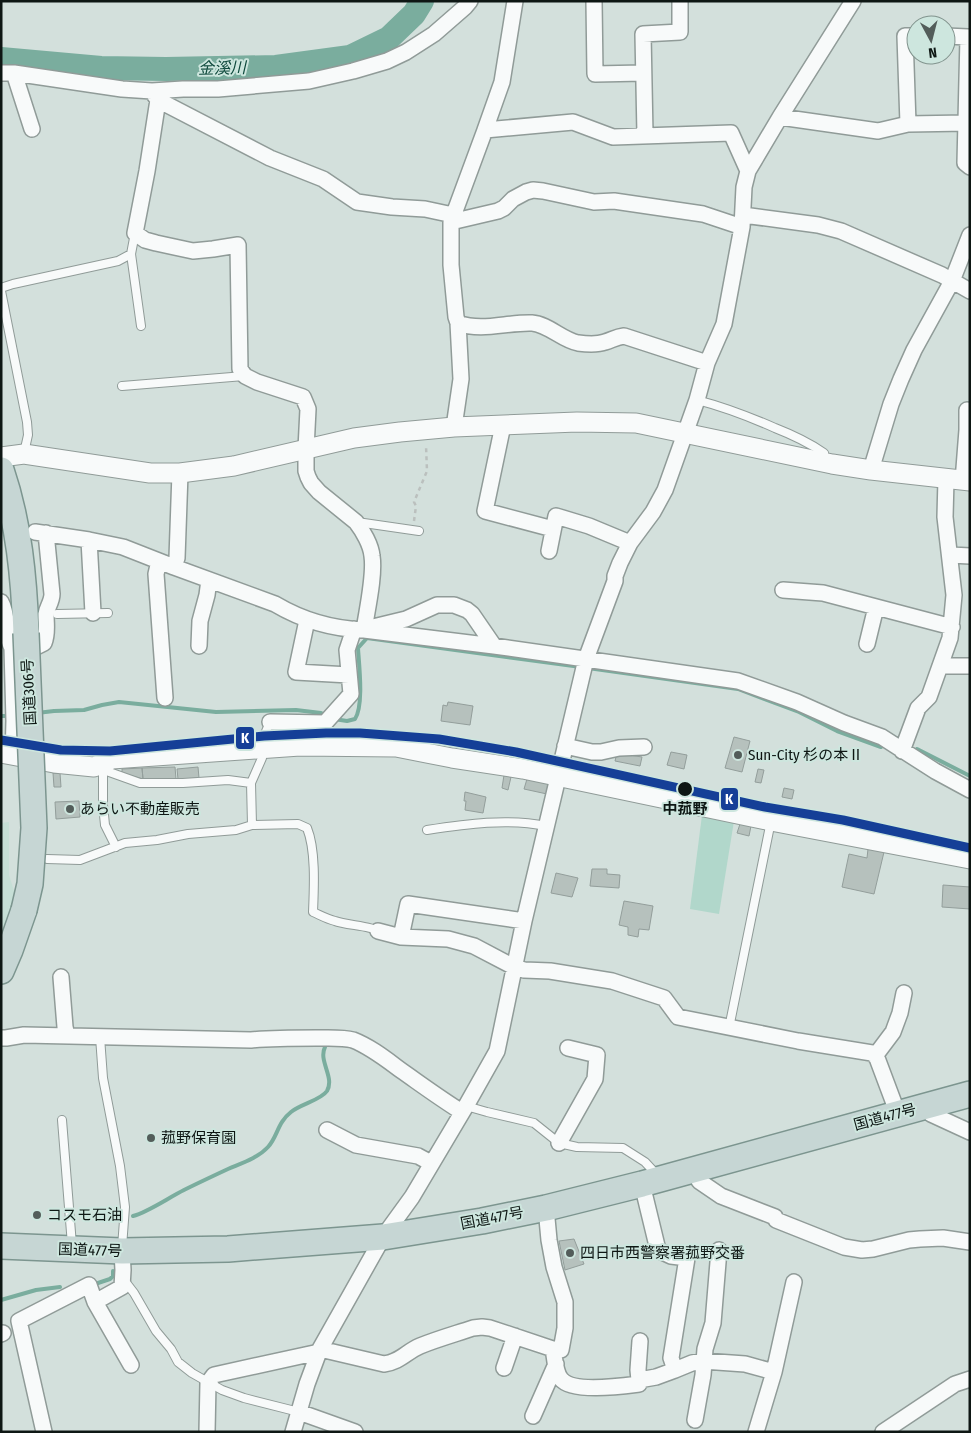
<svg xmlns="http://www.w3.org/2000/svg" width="971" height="1433" font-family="'Fira Sans Condensed','Noto Sans JP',sans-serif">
	<rect width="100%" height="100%" fill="#d3e0dc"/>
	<!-- built -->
	<path fill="#c6dfd6" d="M9,822V875L15,894L11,910L1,938V823Z"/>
	<!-- green -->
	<path fill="#b1d7cb" d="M702,815L734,821L719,914L690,909Z"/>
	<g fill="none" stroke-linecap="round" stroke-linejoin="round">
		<!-- stream -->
		<path stroke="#7aad9e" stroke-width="4" d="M588,668L738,689L799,712L837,731L881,747
			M37,713L54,711L84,710L102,705L119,702L216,712L296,710L321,713L327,716
			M1,716H10
			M334,719L347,721L355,719C364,705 359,665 358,648L367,638L581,667
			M917,749L970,776
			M133,1216C148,1212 168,1198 184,1190C198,1183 213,1176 228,1169C242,1163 258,1158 268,1147C278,1136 277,1123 291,1112C301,1104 321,1100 327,1091C335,1077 318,1061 325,1047
			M98,1283L110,1279L113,1276V1271
			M1,1300L36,1290L60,1287"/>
		<!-- river -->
		<path stroke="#7aad9e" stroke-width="24" d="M1,59L101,68L166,69L276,67L350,57L389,38L414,14L422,1"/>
	</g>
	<!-- building -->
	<path fill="#b6c1bd" stroke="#939e9b" d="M448,702L473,706L470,725L441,721L443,705L447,706Z
		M734,737L750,741L742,772L725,768Z
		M671,752L687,755L684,769L667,765Z
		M617,753L642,757L640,766L615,761Z
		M175,767L176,779H143L142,768Z
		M198,767L199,778L178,779L177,769Z
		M142,768L143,779L122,773V769Z
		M758,769L764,770L761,783L755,782Z
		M53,773H60L61,787H54Z
		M504,775L511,777L508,790L502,788Z
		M527,779L549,784L547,794L524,789Z
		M784,788L794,790L792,799L782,797Z
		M465,792L486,797L483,813L465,810L466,801H464Z
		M79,801L80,817L56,819L55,802Z
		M740,824L751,826L749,836L737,833Z
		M868,849L884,852L874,894L842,887L849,854L867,858Z
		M592,869H607V874L620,875L619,888L590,886Z
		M556,873L578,878L572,897L551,893Z
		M943,885L970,887V909L942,907Z
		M624,901L653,906L649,930L639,929L638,937L628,935V927L619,925Z
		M574,1239L584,1264L565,1270L559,1241Z"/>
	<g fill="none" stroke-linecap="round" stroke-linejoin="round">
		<!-- service casing -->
		<g stroke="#909b98" stroke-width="10">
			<path id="service" d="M135,233L131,254L141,326
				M1,288L13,284L118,261L131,254
				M1,291L27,422L28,435L24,453
				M122,386L244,376
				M697,400C724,407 750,417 775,428C793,435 808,442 824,453
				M357,522L419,531
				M57,614L108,613
				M98,768L140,783H183L228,780L251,783
				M103,770V805L105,825L116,847
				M252,825L298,824L307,828C316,850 314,888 313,912C320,915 327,919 335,921C345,925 372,926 378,931
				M427,830C466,824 508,818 546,826
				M47,859L80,860L125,843L157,840L188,834L236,830L252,825L251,783L262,758L261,749L264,736L270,722
				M729,1028L771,821
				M100,1037L103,1078L120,1166L125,1207L122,1247
				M466,1106L487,1112L534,1123L559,1143L577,1147L623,1148L645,1162L658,1176
				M62,1120L72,1245
				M124,1280L134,1293L156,1331L171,1349L178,1362L192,1373L222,1390L244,1398L299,1412"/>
		</g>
		<!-- minor casing -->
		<g stroke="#909b98" stroke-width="18">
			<path id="minor" d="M594,1L595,74L643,73
				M946,36L968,37L965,163L970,167
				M1,73H14L122,89L152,91L183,89H218L309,81L353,71L387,61L406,52L434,34L465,7L470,1
				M14,73L32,129
				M153,93L158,100L270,158L323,179L357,202L392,207L425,209L453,215
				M158,100L147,171L135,233L145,240L156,243L193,251L213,249L238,245L240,369L245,376L257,382L303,397L308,409L306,449V471L308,477L311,483L319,492L356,522C363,531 371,545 372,556C375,575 367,610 364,630
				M780,117L878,131L908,124L905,36H916
				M908,124L966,123
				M485,130L502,82L515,1
				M645,135L643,34L680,32V1
				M743,215L818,225L841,231L942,275L970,291
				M451,222L498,211L504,208L513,199L526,192L533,190L543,191L594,202L614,201L703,214L742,227
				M707,363L624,336C616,337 612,340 605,342C597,345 586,344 578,343C562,340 548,324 532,323C507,322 482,332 458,323L456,317L451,265V222L485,130L573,122L613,137L731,133L748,171
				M503,425L485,511L553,529
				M454,427L461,379L458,323
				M871,470L891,404L901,379L914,350L952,281L970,235
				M963,481L967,430V410
				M35,532L89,540L123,547L174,567L275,604C302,620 333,629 364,630L494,646L738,681L797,702L844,723L882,737L935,771L970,790
				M89,540L93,613
				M549,551L556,516L589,526L630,543
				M951,555L970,556
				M159,561L156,574L165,698
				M174,567L177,558L180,473
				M783,590L823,593L952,627
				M1,602C9,616 4,634 12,648L38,646L44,643C48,633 46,625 46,614C47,607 52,602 52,594L46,533
				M307,620L296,672L349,675
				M373,627L406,619L437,605H454L467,610L472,614L494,646
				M867,644L876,607
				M199,646L200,621L207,595L209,580
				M12,648L14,721L13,756
				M940,666H970
				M270,722L325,723L351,694L347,650L354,629
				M565,746L592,752H601L619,748L644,747
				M902,751L918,708L929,697L950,638L954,595L945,517L946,479
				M378,931L401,937L448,939L474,946L514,967L524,970L550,971L612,981L664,998L678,1017L798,1041L872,1053L877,1058L898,1114
				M401,937L408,904L524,921
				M61,977L65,1027L67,1036
				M1,1038H6L24,1035L251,1040C272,1038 294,1038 316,1038C327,1038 343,1037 353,1040C371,1047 387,1060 402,1071C422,1085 441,1099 462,1112
				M875,1056L893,1032L900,1013L904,993
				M926,1106L931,1114L970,1132
				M327,1130L356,1145L418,1156L431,1163
				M559,1143L595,1079L597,1055L568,1048
				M695,1169L699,1181L721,1196L775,1217L776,1220L844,1247L862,1250L873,1249L909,1240L920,1239L943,1238L970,1242
				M546,1208L549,1240L554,1267L565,1302V1328L561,1350L553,1349C555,1358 555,1372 561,1379C572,1393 623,1386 639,1384V1380L656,1377L675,1370L671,1358L687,1258L671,1256L658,1250L642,1184
				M95,1302L122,1287L123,1270L122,1251
				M1,1334L3,1333
				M320,1349L384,1364C400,1362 406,1352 420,1346C437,1339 455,1334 473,1328L482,1327L490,1328L553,1349
				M504,1368L515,1336
				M675,1370L692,1363L703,1361L745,1364L774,1372
				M639,1380L638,1370L640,1341
				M299,1412L355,1432
				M533,1416L556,1364
				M695,1420L703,1375L705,1349L713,1323L719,1250
				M44,1432L19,1321L89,1285L95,1302L131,1365
				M207,1432L208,1383L214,1375L319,1352
				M293,1432L307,1384L320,1349L383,1237L412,1197L466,1106L497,1051L524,921L586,659L615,581V576L620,563L630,543L653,512L665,490L697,400L707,363L724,324L742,227L744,187L748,171L780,117L853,1
				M756,1432L774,1372L794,1282
				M883,1432L955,1384L970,1379"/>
		</g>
		<!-- tertiary casing -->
		<g stroke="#909b98" stroke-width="21">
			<path id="tertiary" d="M1,457L24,454L150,473H180L234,466L354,438L400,432L454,427L577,422L636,423L832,464L871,470L970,481
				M1,753L54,763L94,767L112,759L300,746L396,747L452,758L523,769L771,821L970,859"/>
		</g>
		<!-- trunk casing -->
		<g stroke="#7c958f" stroke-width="28">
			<path id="trunk" d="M1,470C19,523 24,578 26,633
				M1,971L10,950L24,910
				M1,1246L122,1251L228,1249L383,1237L482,1221L546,1208L642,1184L970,1094"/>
		</g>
		<!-- path -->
		<path stroke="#bbc0be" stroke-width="2.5" stroke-dasharray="4 4" stroke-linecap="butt" d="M414,521L416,506L414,502L427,471L426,445"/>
		<!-- service -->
		<use href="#service" stroke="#f8fafa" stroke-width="8"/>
		<!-- minor -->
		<use href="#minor" stroke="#f8fafa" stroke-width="15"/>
		<!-- tertiary -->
		<use href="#tertiary" stroke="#f8fafa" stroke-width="19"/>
		<!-- trunk -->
		<use href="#trunk" stroke="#c6d6d4" stroke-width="25"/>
		<!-- trunk-bridge casing -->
		<g stroke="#7c958f" stroke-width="28" stroke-linecap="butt">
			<path id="trunk-bridge" d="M24,910L30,884L34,828L26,633"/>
		</g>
		<!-- trunk-bridge -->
		<use href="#trunk-bridge" stroke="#c6d6d4" stroke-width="25"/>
		<!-- rail-1 casing -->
		<g stroke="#cde6de" stroke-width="12">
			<path id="rail-1" d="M1,740L61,750L110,751L264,736L326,733H360L439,739L516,752L765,807L843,820L970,848"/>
		</g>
		<!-- rail-1 -->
		<use href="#rail-1" stroke="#153f97" stroke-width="9"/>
	</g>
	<!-- markers -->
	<g fill="#535d5a" stroke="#cde6de" stroke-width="2">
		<circle cx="738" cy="755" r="5"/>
		<circle cx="70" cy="809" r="5"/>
		<circle cx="151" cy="1138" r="5"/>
		<circle cx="37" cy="1215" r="5"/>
		<circle cx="570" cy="1253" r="5"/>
	</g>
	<circle fill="#0e1714" stroke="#cde6de" stroke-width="2" cx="685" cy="789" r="8"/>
	<g text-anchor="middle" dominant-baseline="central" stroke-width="4" stroke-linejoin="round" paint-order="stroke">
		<!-- street labels -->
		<g font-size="15" fill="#0e1714" stroke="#cde6de">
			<text transform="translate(29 692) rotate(-93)">国道306号</text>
			<text transform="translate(885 1117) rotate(-15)">国道477号</text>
			<text transform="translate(492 1218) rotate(-11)">国道477号</text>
			<text transform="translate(90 1250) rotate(2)">国道477号</text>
		</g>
		<!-- poi labels -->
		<g font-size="15" fill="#0e1714" stroke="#cde6de" text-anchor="start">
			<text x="748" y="755">Sun-City 杉の本Ⅱ</text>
			<text x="80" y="809">あらい不動産販売</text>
			<text x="161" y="1138">菰野保育園</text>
			<text x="47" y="1215">コスモ石油</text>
			<text x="580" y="1253">四日市西警察署菰野交番</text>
		</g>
		<!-- stop labels -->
		<g font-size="15" font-weight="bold" fill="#0e1714" stroke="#cde6de">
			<text x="685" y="809">中菰野</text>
		</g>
		<!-- water labels -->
		<g font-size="16" font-style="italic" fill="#0d483b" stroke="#cde6de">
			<text transform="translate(222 68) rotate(-1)">金溪川</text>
		</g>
	</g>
	<g stroke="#cde6de" stroke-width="2">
		<rect x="235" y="726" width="20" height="24" rx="5" fill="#153f97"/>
		<rect x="720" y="787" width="19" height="24" rx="5" fill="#153f97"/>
	</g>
	<g font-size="14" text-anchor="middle" font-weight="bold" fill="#fff">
		<text x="245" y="743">K</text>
		<text x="729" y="804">K</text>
	</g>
	<!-- border -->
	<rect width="971" height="1433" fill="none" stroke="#0e1714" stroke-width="5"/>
	<!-- north arrow -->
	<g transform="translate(931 40) rotate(173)"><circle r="24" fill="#cde6de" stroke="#81938d"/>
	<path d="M0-4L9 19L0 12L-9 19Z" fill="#535d5a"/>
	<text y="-8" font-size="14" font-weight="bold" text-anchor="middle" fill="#0e1714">N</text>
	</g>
</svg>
